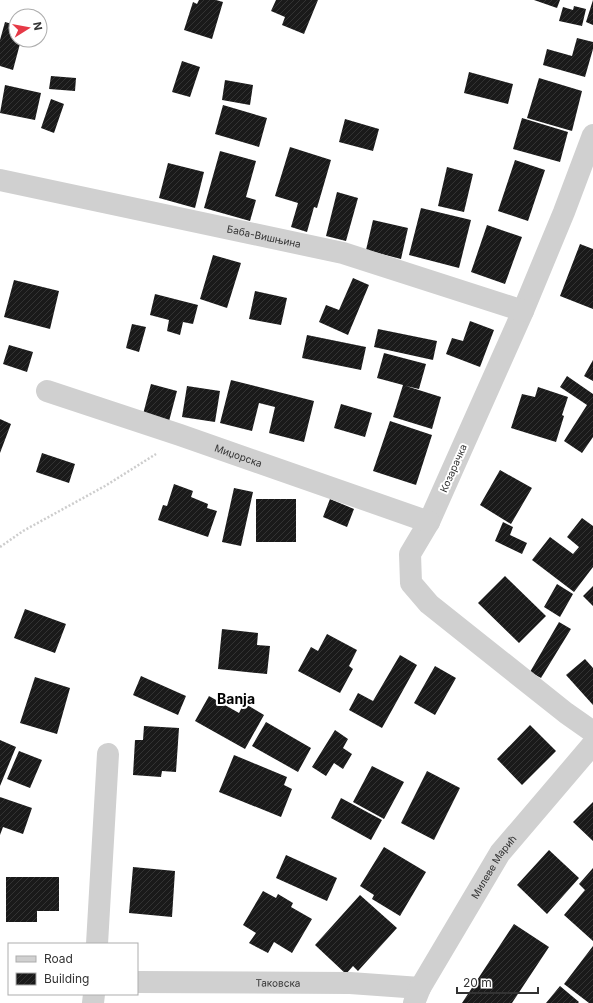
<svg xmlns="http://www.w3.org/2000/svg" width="593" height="1003" font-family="Inter,sans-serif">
	<defs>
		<pattern id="building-hatch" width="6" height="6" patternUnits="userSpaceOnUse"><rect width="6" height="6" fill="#1a1a1a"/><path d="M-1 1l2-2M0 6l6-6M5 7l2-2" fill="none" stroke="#333"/></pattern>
	</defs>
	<rect width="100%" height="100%" fill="#fff"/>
	<!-- building -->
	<path fill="url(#building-hatch)" d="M199,0H216L223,2L212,39L184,30L193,2L197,4Z
		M276,0H318L304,34L282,25L285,17L271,11Z
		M534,0H560L557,8Z
		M593,0V25L586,22Z
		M574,6L586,9L582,26L559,21L563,7L573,10Z
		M5,22L16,25V40H21L13,70L0,66V40Z
		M577,38L593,42V49L585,77L543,65L547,49L572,56Z
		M182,61L200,67L190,97L172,92Z
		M469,72L513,84L508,104L464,93Z
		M51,76L76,78L75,91L49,89Z
		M539,78L582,91L572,131L527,118Z
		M225,80L253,85L250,105L222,100Z
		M5,85L41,93L35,120L0,113Z
		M51,99L64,104L54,133L41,128Z
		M223,105L267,118L259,147L215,134Z
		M522,118L568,132L560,162L513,149Z
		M345,119L379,129L373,151L339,142Z
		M290,147L331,160L317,208L314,207L307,232L291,227L298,203L275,196Z
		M220,151L256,161L246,197L256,200L250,221L204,208Z
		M515,160L545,170L528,221L498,211Z
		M168,163L204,172L195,208L159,198Z
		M447,167L473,174L464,212L438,206Z
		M337,192L358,198L346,241L326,236Z
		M421,208L471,220L459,268L409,255Z
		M373,220L408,228L401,259L366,250Z
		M487,225L522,237L505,284L471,272Z
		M580,244L593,249V309L560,296Z
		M213,255L241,263L227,308L200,299Z
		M353,278L369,285L348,335L319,322L326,305L339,310Z
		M14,280L59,291L50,329L4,317Z
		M255,291L287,298L281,325L249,319Z
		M155,294L198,305L193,324L183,322L180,335L167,331L169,320L150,315Z
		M470,321L494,330L480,367L446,354L452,338L463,341Z
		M132,324L146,327L139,352L126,348Z
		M378,329L437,341L433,360L374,347Z
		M307,335L366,347L361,370L302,358Z
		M9,345L33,352L27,372L3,364Z
		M384,353L426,364L419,389L406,386L441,397L432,429L393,417L403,385L377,378Z
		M593,360V381L584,376Z
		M567,376L593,394V437L582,453L564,441L587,405L560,387Z
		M231,380L314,401L304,442L269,433L275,407L259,403L252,431L220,423Z
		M151,384L177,391L168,425L142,418Z
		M187,386L220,391L215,422L182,417Z
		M538,387L568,397L562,415L564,416L556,442L511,428L522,394L535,397Z
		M341,404L372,413L365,437L334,428Z
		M0,419L11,424L0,453Z
		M390,421L432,435L416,485L373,471Z
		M42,453L75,464L69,483L36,472Z
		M500,470L532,488L511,524L480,505Z
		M174,484L193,491L191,497L208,504L207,508L217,511L208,537L158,520L163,505L167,506Z
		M234,488L253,492L241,546L222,542Z
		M256,499H296V542H256Z
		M330,499L354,509L347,527L323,517Z
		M582,518L593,526V567L574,592L532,560L550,537L573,554L579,547L567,537Z
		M503,522L513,527L510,535L527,543L522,554L495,541Z
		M505,576L546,616L519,643L478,603Z
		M557,584L573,594L560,617L544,607Z
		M593,586V606L583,596Z
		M25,609L66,624L55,653L14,638Z
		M559,622L571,629L541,678L530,672Z
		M222,629L258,633L257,645L270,646L267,674L218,669Z
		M327,634L357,650L349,666L353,669L340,693L298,671L311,647L318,651Z
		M400,655L417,665L382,728L349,710L358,693L373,701Z
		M585,659L593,668V705L566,675Z
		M435,666L456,678L435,715L414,703Z
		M141,676L186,696L178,715L133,695Z
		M35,677L70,688L57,734L20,723Z
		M209,696L239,713L244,703L264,715L245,749L195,721Z
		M266,722L311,748L298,772L252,746Z
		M530,725L556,751L522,785L497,759Z
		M144,726L179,728L176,772L162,771L161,777L133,775L135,740H143Z
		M335,730L348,739L343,748L352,754L343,769L334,763L326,776L312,767Z
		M0,740L16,747L0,786Z
		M19,751L42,760L30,788L7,779Z
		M234,755L287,777L284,785L292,789L281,817L219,792Z
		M372,766L404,782L384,819L353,802Z
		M427,771L460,788L434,840L401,823Z
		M0,797L32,808L23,834L3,827L0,835Z
		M341,798L382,820L371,840L331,818Z
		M593,802V841L573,822Z
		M384,847L426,872L400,916L372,899L374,895L360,886Z
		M549,850L579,878L547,914L517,885Z
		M286,855L337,878L327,901L276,878Z
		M133,867L175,871L172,917L129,913Z
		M593,868V941L564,915L585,890L579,884Z
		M6,877H59V911H37V922H6Z
		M263,891L276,898L278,894L293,903L291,907L312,919L292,953L274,942L268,953L249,943L256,933L243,925Z
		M360,895L397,928L358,971L353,966L346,974L315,945Z
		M514,924L549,947L512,1003H462Z
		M593,946V1003H589L564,984Z
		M560,986L579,1002L578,1003H546Z"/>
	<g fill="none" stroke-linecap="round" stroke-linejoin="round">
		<!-- path -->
		<path stroke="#cdcdcd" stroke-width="2.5" stroke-dasharray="2 2" stroke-linecap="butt" d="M0,547L23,531L105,486L156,454"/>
		<!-- minor -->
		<g stroke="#d0d0d0" stroke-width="22">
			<path d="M593,135L564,212L523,311L429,522L410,554L411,583L429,604L566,713L593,732"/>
			<path id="s1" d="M0,180L343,253L523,311"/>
			<path id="s2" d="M47,391L180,435L429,522"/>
			<path d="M97,944L108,754"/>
			<path id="s3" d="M137,982L350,983L420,988"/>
			<path d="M93,1003L94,994"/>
			<path id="s4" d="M414,1003L420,988L500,853L593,744"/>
		</g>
	</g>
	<g text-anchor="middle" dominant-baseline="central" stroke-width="4" stroke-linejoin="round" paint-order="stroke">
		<!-- street labels -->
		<g font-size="10" fill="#333" stroke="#fff">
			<text stroke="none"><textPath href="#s1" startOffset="270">Баба-Вишњина</textPath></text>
			<text stroke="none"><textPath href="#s2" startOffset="202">Миџорска</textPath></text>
			<text transform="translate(453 468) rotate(-66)">Козарачка</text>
			<text stroke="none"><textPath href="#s4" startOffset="158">Милеве Марић</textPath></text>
			<text stroke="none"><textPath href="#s3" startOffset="141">Таковска</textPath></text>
		</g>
		<!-- district labels -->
		<g font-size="14" font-weight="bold" fill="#000" stroke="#fff">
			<text x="236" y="698">Banja</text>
		</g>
	</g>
	<!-- legend -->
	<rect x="8" y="943" width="130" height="52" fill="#ffffff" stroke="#adadad"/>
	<rect x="16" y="956" width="20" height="6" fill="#d0d0d0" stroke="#adadad"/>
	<text x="44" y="963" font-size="12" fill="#333333">Road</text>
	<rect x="16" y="973" width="20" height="12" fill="url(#building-hatch)" stroke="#adadad"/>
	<text x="44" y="983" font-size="12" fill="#333333">Building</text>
	<!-- north arrow -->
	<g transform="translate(28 28) rotate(79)"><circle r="19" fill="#ffffff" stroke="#adadad"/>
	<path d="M0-3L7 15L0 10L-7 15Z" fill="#e63946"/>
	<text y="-6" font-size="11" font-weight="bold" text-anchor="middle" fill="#333333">N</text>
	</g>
	<!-- scale -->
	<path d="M457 987v6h81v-6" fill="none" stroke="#333333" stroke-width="2"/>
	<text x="463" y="987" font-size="12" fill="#333333" stroke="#ffffff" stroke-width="3" paint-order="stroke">20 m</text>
</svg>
